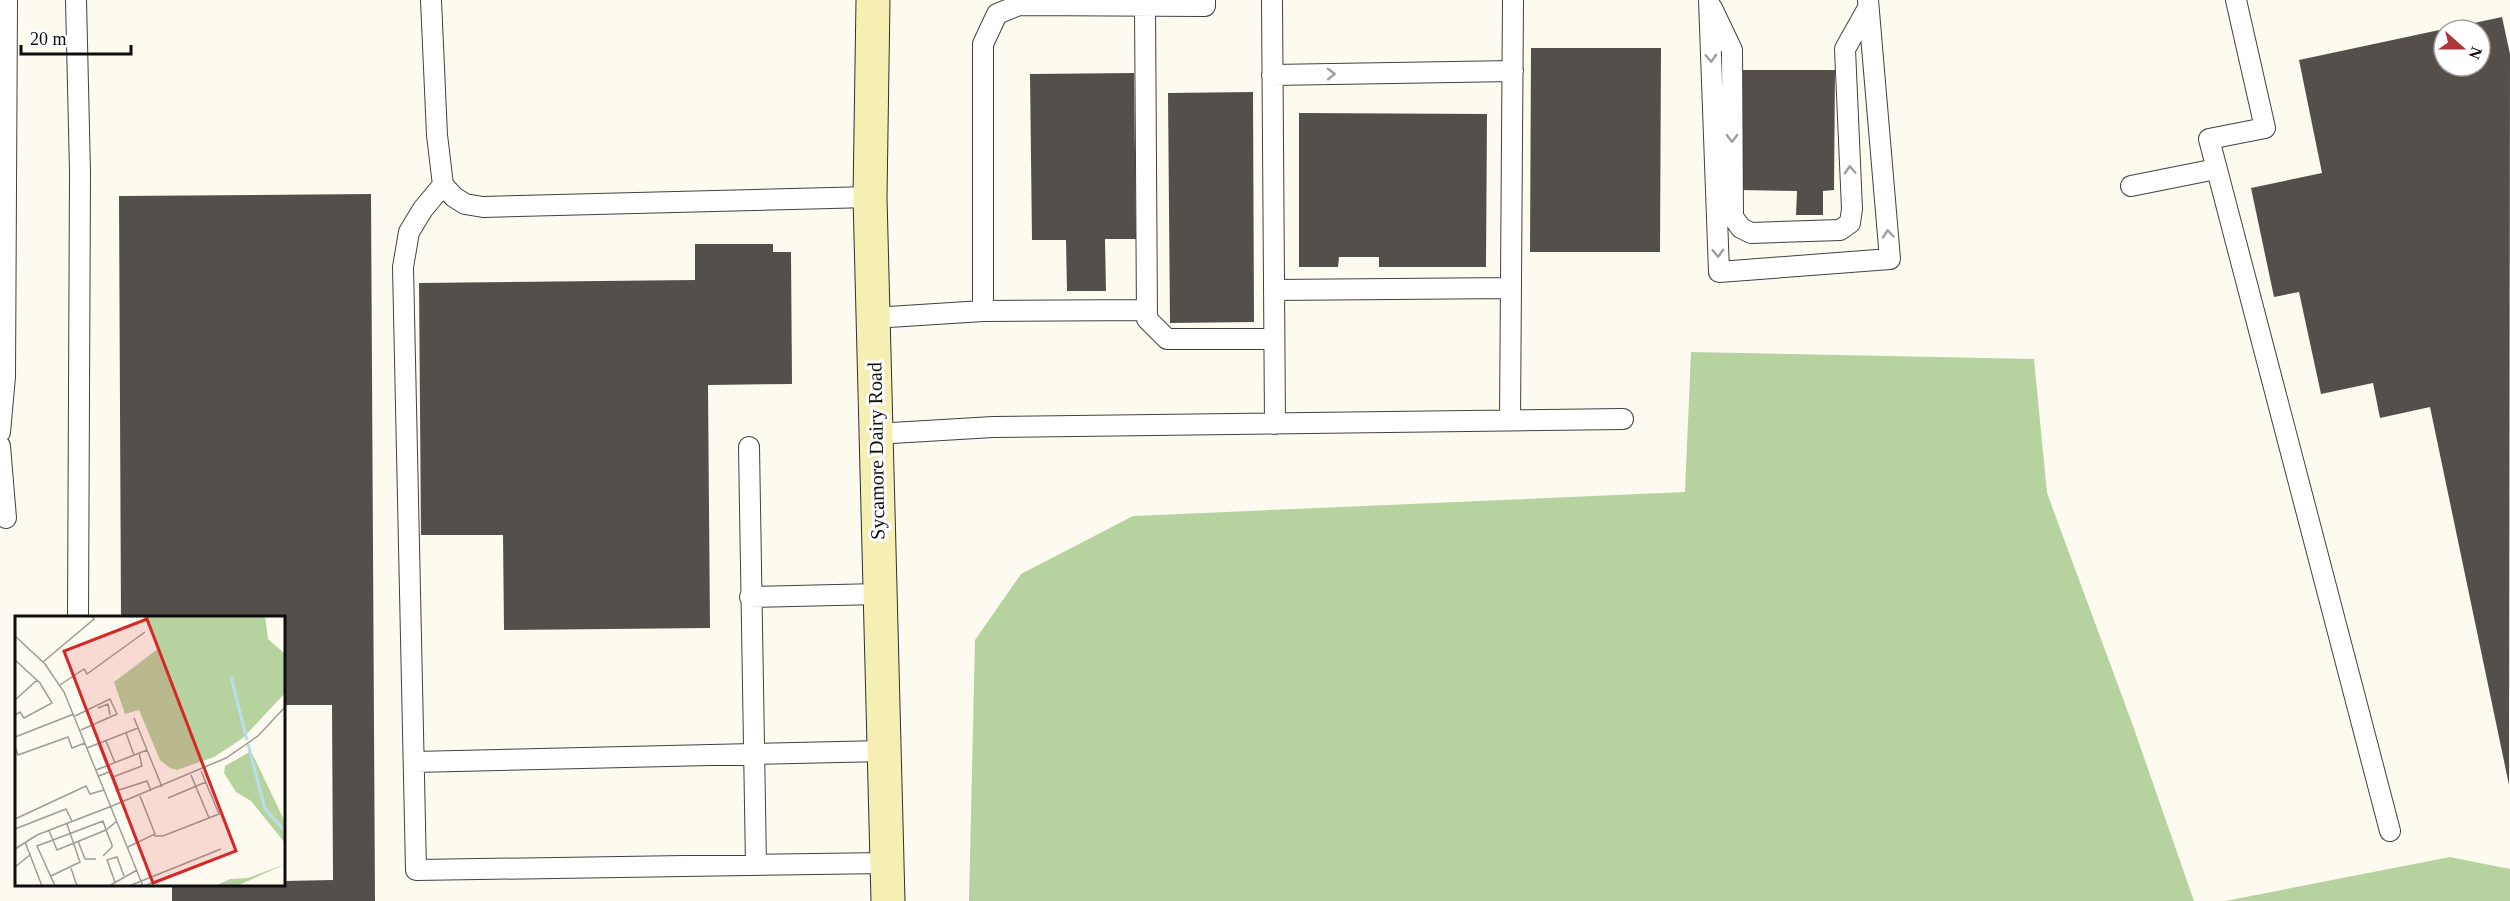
<svg xmlns="http://www.w3.org/2000/svg" width="2510" height="901" font-family="'Times New Roman',serif">
	<rect width="100%" height="100%" fill="#fdfbf0"/>
	<!-- forest -->
	<path fill="#b6d39f" d="M1691,352L2034,359L2047,493L2132,723L2194,901H969L975,640L1021,574L1133,516L1685,492Z
		M2450,857L2510,869V901H2225Z"/>
	<!-- building -->
	<path fill="#554f4b" d="M2502,17L2510,54L2509,785L2430,407L2380,418L2373,383L2321,394L2299,292L2274,297L2251,188L2322,173L2299,60L2444,29V66H2480V30L2446,29Z
		M1531,48H1661L1660,252H1530Z
		M1739,70H1835L1834,190L1823,191V215H1796L1797,191L1739,190Z
		M1134,73L1136,239H1105L1106,291H1067L1066,240H1032L1030,74Z
		M1253,92L1254,322L1170,323L1168,93Z
		M1299,113L1487,114L1486,267H1379V257H1339L1338,267H1299Z
		M371,194L375,901H172V884H284V881L333,880L332,705H284V618H121L119,196Z
		M695,244H773V252H791L792,384L708,385L710,628L504,630L503,535H421L419,283L695,280Z"/>
	<g fill="none" stroke-linecap="round" stroke-linejoin="round">
		<!-- service casing -->
		<g stroke="#414141" stroke-width="22">
			<path id="service" d="M76,0L80,172L78,618
				M431,0L437,135L443,185L454,197L465,204L483,207L870,197
				M1272,0L1275,424
				M1709,0L1719,272L1890,259L1868,0
				M2236,0L2265,128L2209,139L2390,831
				M1145,5L1147,319L1167,339H1274
				M1712,8L1732,50L1733,217L1741,228L1751,233L1840,230L1850,223L1852,209L1845,49L1868,8
				M1272,75L1513,71
				M443,185L423,209L409,232L403,267L416,870L886,863
				M2131,186L2216,169
				M1274,290L1511,288
				M983,311L1147,310
				M873,318L983,311V44L997,14L1019,5L1205,6V0
				M1510,420L1513,0
				M0,432L5,377L7,0
				M875,434L993,427L1623,419
				M0,446L6,518
				M749,447L756,865
				M750,597L879,594
				M414,762L883,751"/>
		</g>
		<!-- secondary casing -->
		<g stroke="#303030" stroke-width="35">
			<path id="secondary" d="M873,0L870,197L888,901"/>
		</g>
		<!-- service -->
		<use href="#service" stroke="#fff" stroke-width="20"/>
		<!-- secondary -->
		<use href="#secondary" stroke="#f6efb3" stroke-width="33"/>
	</g>
	<!-- one-way arrows -->
	<defs><path id="oneway-chevron" d="M-2-3.5L2.5 0L-2 3.5" fill="none" stroke-width="1.6" stroke-linecap="round" stroke-linejoin="round" transform="scale(1.5)"/></defs>
	<g stroke="#9f9f9f">
		<use href="#oneway-chevron" transform="translate(1711 58) rotate(88)"/>
		<use href="#oneway-chevron" transform="translate(1331 74) rotate(-1)"/>
		<use href="#oneway-chevron" transform="translate(1732 138) rotate(90)"/>
		<use href="#oneway-chevron" transform="translate(1850 170) rotate(-93)"/>
		<use href="#oneway-chevron" transform="translate(1888 234) rotate(-95)"/>
		<use href="#oneway-chevron" transform="translate(1718 253) rotate(88)"/>
	</g>
	<g text-anchor="middle" dominant-baseline="central" stroke-width="6" stroke-linejoin="round" paint-order="stroke">
		<!-- street labels -->
		<g font-size="20" fill="#0e0e0e" stroke="#fff">
			<text transform="translate(876 451) rotate(-91)">Sycamore Dairy Road</text>
		</g>
	</g>
	<!-- overview -->
	<g transform="translate(15 616)">
		<rect width="270" height="270" fill="#fdfbf0"/>
		<path d="M128,0H250L253,23L270,38V77L228,122L199,141L162,154L155,152L145,144L124,94L110,98L99,66L144,32ZM236,135L270,206V227L236,185L221,176L209,157L210,150ZM270,248L222,270H200L215,263L233,262Z" fill="#b6d39f"/>
		<path fill="none" stroke="#bbdbef" stroke-width="3" d="M216,61L232,124M233,128L250,193L270,215"/>
		<path fill="none" stroke="#9d9c96" stroke-width="1.5" d="M0,20L30,48L49,76L128,270M0,44L25,67L37,87L9,102L5,96L0,99M28,46L79,3L77,0M45,69L69,53L72,58L130,16M0,84L22,64M83,92L93,88L95,99M60,100L95,83L102,98L66,114M119,102L147,171M111,117L119,139M0,121L59,98M91,125L100,147M83,127L92,150M0,130L3,139L53,121L57,132L70,127M72,132L123,112M81,154L132,134M176,159L194,202M84,160L96,155L104,174L132,165L136,175M98,161L127,150L124,137M153,182L191,166M97,190L211,142L243,120L270,91M0,203L71,170L75,178L89,174M0,213L51,193L57,205M34,215L38,224L22,230L40,270M139,220H148L204,198L186,155M63,225L70,243H81M10,226L27,270M113,231L140,218L125,180M0,233L22,219L97,190M88,240L97,231V229L91,214L88,205L38,224L42,234L91,214L102,205M0,251L16,238M56,252L62,270M36,260L65,246L52,208M100,266L92,244L102,241L109,260M94,270L122,254M114,270L206,233M129,270L186,248"/>
		<path fill="#d62828" fill-opacity="0.15" stroke="#d62828" stroke-width="3" d="M132,3L221,235L138,267L49,35Z"/>
		<rect width="270" height="270" fill="none" stroke="#0e0e0e" stroke-width="3"/>
	</g>
	<!-- north arrow -->
	<g transform="translate(2462 48) rotate(111)"><circle r="28" fill="#ffffff" stroke="#9f9f9f" stroke-width="1.5"/>
	<path d="M0-4.5L10 22L0 15L-10 22Z" fill="#ae363a"/>
	<text y="-9" font-size="16" font-weight="bold" text-anchor="middle" fill="#0e0e0e">N</text>
	</g>
	<!-- scale -->
	<path d="M21 45v9h110v-9" fill="none" stroke="#0e0e0e" stroke-width="3"/>
	<text x="30" y="45" font-size="18" fill="#0e0e0e" stroke="#ffffff" stroke-width="4.5" paint-order="stroke">20 m</text>
</svg>
